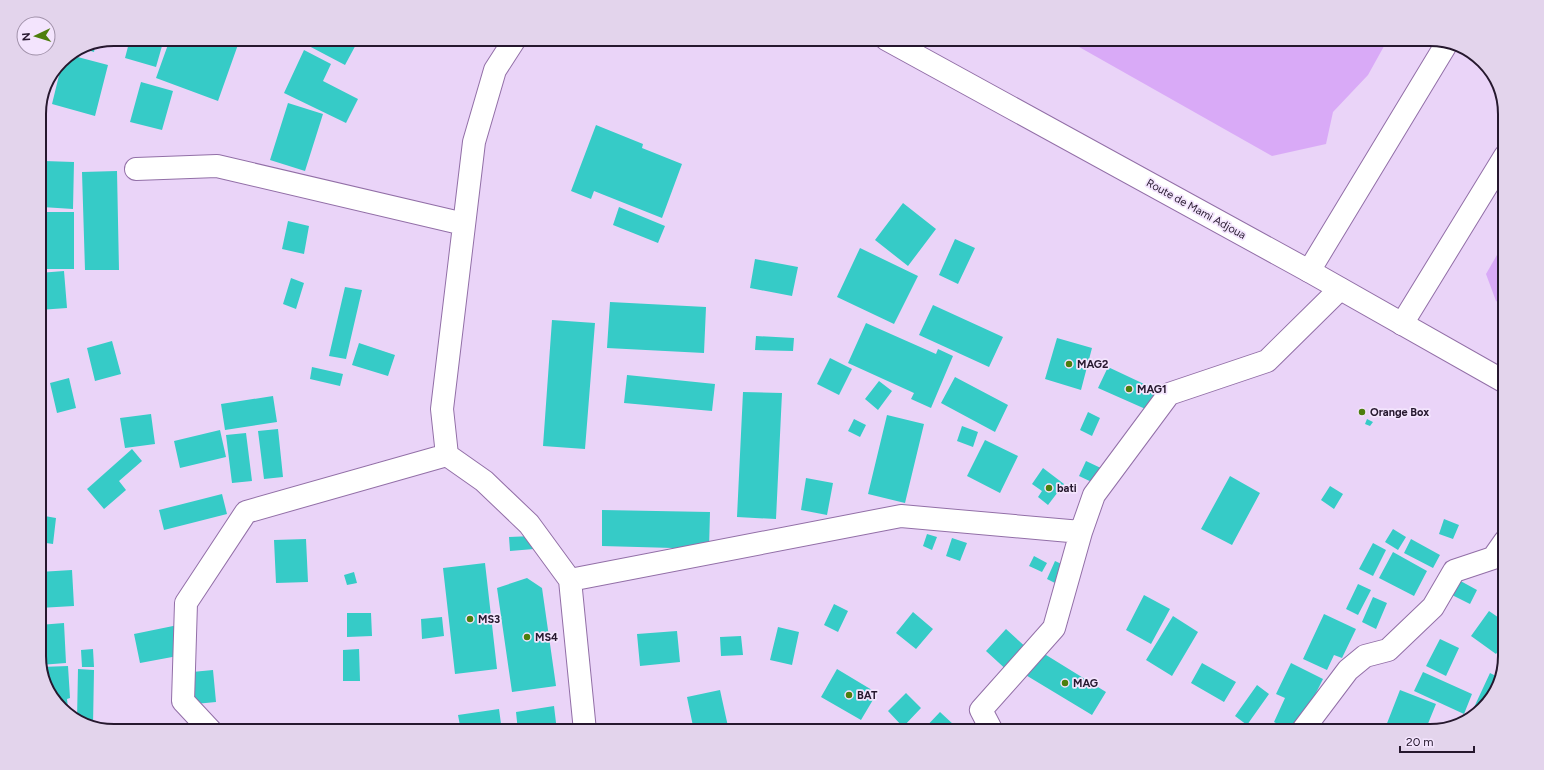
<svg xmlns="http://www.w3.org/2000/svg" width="1544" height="770" font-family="Figtree,sans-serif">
	<rect width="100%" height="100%" fill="#ead4f8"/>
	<!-- green -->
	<path fill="#d9aaf7" d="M1065,39H1388L1368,75L1333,112L1326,144L1272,156Z
		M1505,241V306L1496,301L1486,274Z"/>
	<!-- building -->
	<path fill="#36cbc7" d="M130,39H164L156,67L125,58Z
		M170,39H240L218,101L156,78Z
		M310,39H359L345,65L307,45Z
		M96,42L94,52L81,48L85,45Z
		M304,50L331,64L323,81L358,99L346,123L284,93Z
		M70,55L108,65L95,116L52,104L63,59Z
		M141,82L173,91L162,130L130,122Z
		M288,103L323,114L305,171L270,160Z
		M596,125L643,144L642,148L682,164L662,218L594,191L591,199L571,191Z
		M44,161L74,162L73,209L42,207Z
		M117,171L119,270H85L82,172Z
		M903,203L936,229L908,266L875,240Z
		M619,207L665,226L658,243L613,225Z
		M39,212H74V269H39Z
		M288,221L309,226L304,254L282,249Z
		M955,239L975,248L958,284L939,275Z
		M860,248L918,276L894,324L837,297Z
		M755,259L798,267L792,296L750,288Z
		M64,271L67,308L39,310V273Z
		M291,278L304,283L296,309L283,304Z
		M345,287L362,290L346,359L329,356Z
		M610,302L706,307L704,353L607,348Z
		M933,305L1003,337L989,367L919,335Z
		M552,320L595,323L585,449L543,446Z
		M866,323L936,354L938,349L953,356L931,408L911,399L914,393L848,363Z
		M756,336L794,338L793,351L755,350Z
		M1057,338L1092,348L1081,390L1045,379Z
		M112,341L121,374L95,381L87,348Z
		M359,343L395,355L388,376L352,365Z
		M830,358L852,369L839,395L817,384Z
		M312,367L343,374L340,386L310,379Z
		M1108,367L1159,391L1150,411L1098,388Z
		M627,375L715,384L712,411L624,403Z
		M955,377L1008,405L995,432L941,403Z
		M69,378L76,408L57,413L50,383Z
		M879,381L892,391L878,410L865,399Z
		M743,392L782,393L776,519L737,517Z
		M273,396L277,422L225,430L221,404Z
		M1361,408L1366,411L1364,416L1358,412Z
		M1088,412L1100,418L1092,436L1080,430Z
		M151,414L155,444L125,448L120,418Z
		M887,415L924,424L905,503L868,494Z
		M854,419L866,425L860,437L848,431Z
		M1367,419L1373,422L1370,426L1365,424Z
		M962,426L978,432L973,447L957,441Z
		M278,429L283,477L264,479L258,431Z
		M220,430L226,457L180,468L174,441Z
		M246,433L252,481L232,483L226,435Z
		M985,440L1018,456L1000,493L967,476Z
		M132,449L142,461L119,481L126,490L104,509L87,489Z
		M1086,461L1105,470L1098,485L1079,476Z
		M1043,468L1064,484L1048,505L1038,497L1042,491L1032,484Z
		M1230,476L1260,493L1232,545L1201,529Z
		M806,478L833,483L827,515L801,510Z
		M1330,486L1343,494L1334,509L1321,500Z
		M222,494L227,514L164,530L159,510Z
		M602,510L710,512L709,549L602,546Z
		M39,515L56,518L53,544L39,542Z
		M1444,519L1459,525L1453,539L1439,534Z
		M1393,529L1406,537L1398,550L1385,542Z
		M927,534L937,537L932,550L923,546Z
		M533,536L534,549L510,551L509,537Z
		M952,538L967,543L960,561L946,556Z
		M306,539L308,582L276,583L274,540Z
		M1411,539L1440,555L1433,568L1404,553Z
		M1373,543L1386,550L1373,576L1359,569Z
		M1393,552L1427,571L1414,596L1379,578Z
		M1034,556L1047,563L1042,572L1029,566Z
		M1055,561L1068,567L1059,585L1047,579Z
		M485,563L497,669L455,674L443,568Z
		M72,570L74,606L39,608V572Z
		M354,572L357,583L347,585L344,575Z
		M527,578L542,588L556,686L512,692L497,588Z
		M1455,578L1477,590L1470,604L1448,593Z
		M1358,584L1371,590L1358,615L1346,609Z
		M1144,595L1170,609L1151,644L1126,630Z
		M1373,597L1387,603L1376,629L1362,622Z
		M834,604L848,611L838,632L824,625Z
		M1489,611L1505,622V641L1496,654L1471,636Z
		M913,612L933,629L916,649L896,633Z
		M347,613H371L372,636L347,637Z
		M1324,614L1356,629L1342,658L1334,655L1327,670L1303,659Z
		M1173,616L1198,632L1172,676L1146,660Z
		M442,617L444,636L422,639L421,619Z
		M64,623L66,663L40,665L39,625Z
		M178,625L183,655L140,663L134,634Z
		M778,627L799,632L792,665L770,660Z
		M1006,629L1029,650L1010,673L986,651Z
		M677,631L680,662L640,666L637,634Z
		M741,636L743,655L721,656L720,637Z
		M1440,639L1459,648L1446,676L1426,666Z
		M93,649L94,667H82L81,650Z
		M359,649L360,681H343V650Z
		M1038,650L1106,692L1092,715L1024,674Z
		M1202,663L1236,682L1224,702L1191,683Z
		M1291,663L1323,679L1297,731H1291L1274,722L1285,698L1276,694Z
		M68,666L70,698L67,699L68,708H63L61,699H56V701L52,698L41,667Z
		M78,669L94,670L93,726L81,723L77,720Z
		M837,669L877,693L861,720L821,697Z
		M213,670L216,702L195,704L192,672Z
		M1423,672L1472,694L1464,714L1414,691Z
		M1490,673L1500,678L1497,689L1472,718L1470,716Z
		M1257,685L1269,694L1247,725L1235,716Z
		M720,690L729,731H694L687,697Z
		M1400,690L1436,704L1425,731H1384Z
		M906,693L921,708L903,727L888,711Z
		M554,706L557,731H518L516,712Z
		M499,709L502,731H461L458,715Z
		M940,712L954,725L949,731H922Z
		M962,725L967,731H956Z
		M1320,726L1324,731H1313Z"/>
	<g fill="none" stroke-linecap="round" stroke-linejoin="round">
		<!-- street casing -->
		<g stroke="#926fa7" stroke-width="24">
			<path id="street" d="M515,39L495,70L474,142L442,409L447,455L484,481L529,524L570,580L585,731
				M136,169L217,166L464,224
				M1309,271L1447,43
				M1402,324L1505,156
				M570,580L901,516L1081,532
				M211,731L183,701L186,603L246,512L447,455
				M992,731L981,710L1054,628L1081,532L1094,495L1169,394L1267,361L1340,289
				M1302,731L1348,670L1365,656L1388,650L1433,607L1454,571L1493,558L1505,541"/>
		</g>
		<!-- secondary casing -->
		<g stroke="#926fa7" stroke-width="24">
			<path id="secondary" d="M886,39L1309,271L1505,382"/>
		</g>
		<!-- street -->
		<use href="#street" stroke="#fff" stroke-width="22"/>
		<!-- secondary -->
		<use href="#secondary" stroke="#fff" stroke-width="22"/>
	</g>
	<!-- markers -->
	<g fill="#4d7e0d" stroke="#f3e4fd" stroke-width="1.5">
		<circle cx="1069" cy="364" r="4"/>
		<circle cx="1129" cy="389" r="4"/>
		<circle cx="1362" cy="412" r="4"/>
		<circle cx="1049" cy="488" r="4"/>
		<circle cx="470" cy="619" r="4"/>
		<circle cx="527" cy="637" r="4"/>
		<circle cx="1065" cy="683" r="4"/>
		<circle cx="849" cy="695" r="4"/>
	</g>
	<g text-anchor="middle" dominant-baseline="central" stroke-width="3.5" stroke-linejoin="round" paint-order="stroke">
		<!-- street labels -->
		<g font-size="11" fill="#26182e" stroke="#f3e4fd">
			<text transform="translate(1196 209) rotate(29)">Route de Mami Adjoua</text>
		</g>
		<!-- poi labels -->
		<g font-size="11" font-weight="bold" fill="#26182e" stroke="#f3e4fd" text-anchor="start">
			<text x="1077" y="364">MAG2</text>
			<text x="1137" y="389">MAG1</text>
			<text x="1370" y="412">Orange Box</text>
			<text x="1057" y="488">bati</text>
			<text x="478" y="619">MS3</text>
			<text x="535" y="637">MS4</text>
			<text x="1073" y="683">MAG</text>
			<text x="857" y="695">BAT</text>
		</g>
	</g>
	<!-- crop -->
	<path d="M0 0H1544V770H0ZM114 46H1430A68 68 0 0 1 1498 114V656A68 68 0 0 1 1430 724H114A68 68 0 0 1 46 656V114A68 68 0 0 1 114 46Z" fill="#e3d4ec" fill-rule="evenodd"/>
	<path fill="none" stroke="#26182e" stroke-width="2" d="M114 46H1430A68 68 0 0 1 1498 114V656A68 68 0 0 1 1430 724H114A68 68 0 0 1 46 656V114A68 68 0 0 1 114 46Z"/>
	<!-- north arrow -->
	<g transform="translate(36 36) rotate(266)"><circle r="19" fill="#f3e4fd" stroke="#a192aa"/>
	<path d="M0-3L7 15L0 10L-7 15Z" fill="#4d7e0d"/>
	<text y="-6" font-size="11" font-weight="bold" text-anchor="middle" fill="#26182e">N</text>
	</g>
	<!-- scale -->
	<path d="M1400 746v6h74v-6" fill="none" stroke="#26182e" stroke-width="2"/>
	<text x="1406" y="746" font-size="12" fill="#26182e" stroke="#f3e4fd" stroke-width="3" paint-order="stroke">20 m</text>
</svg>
